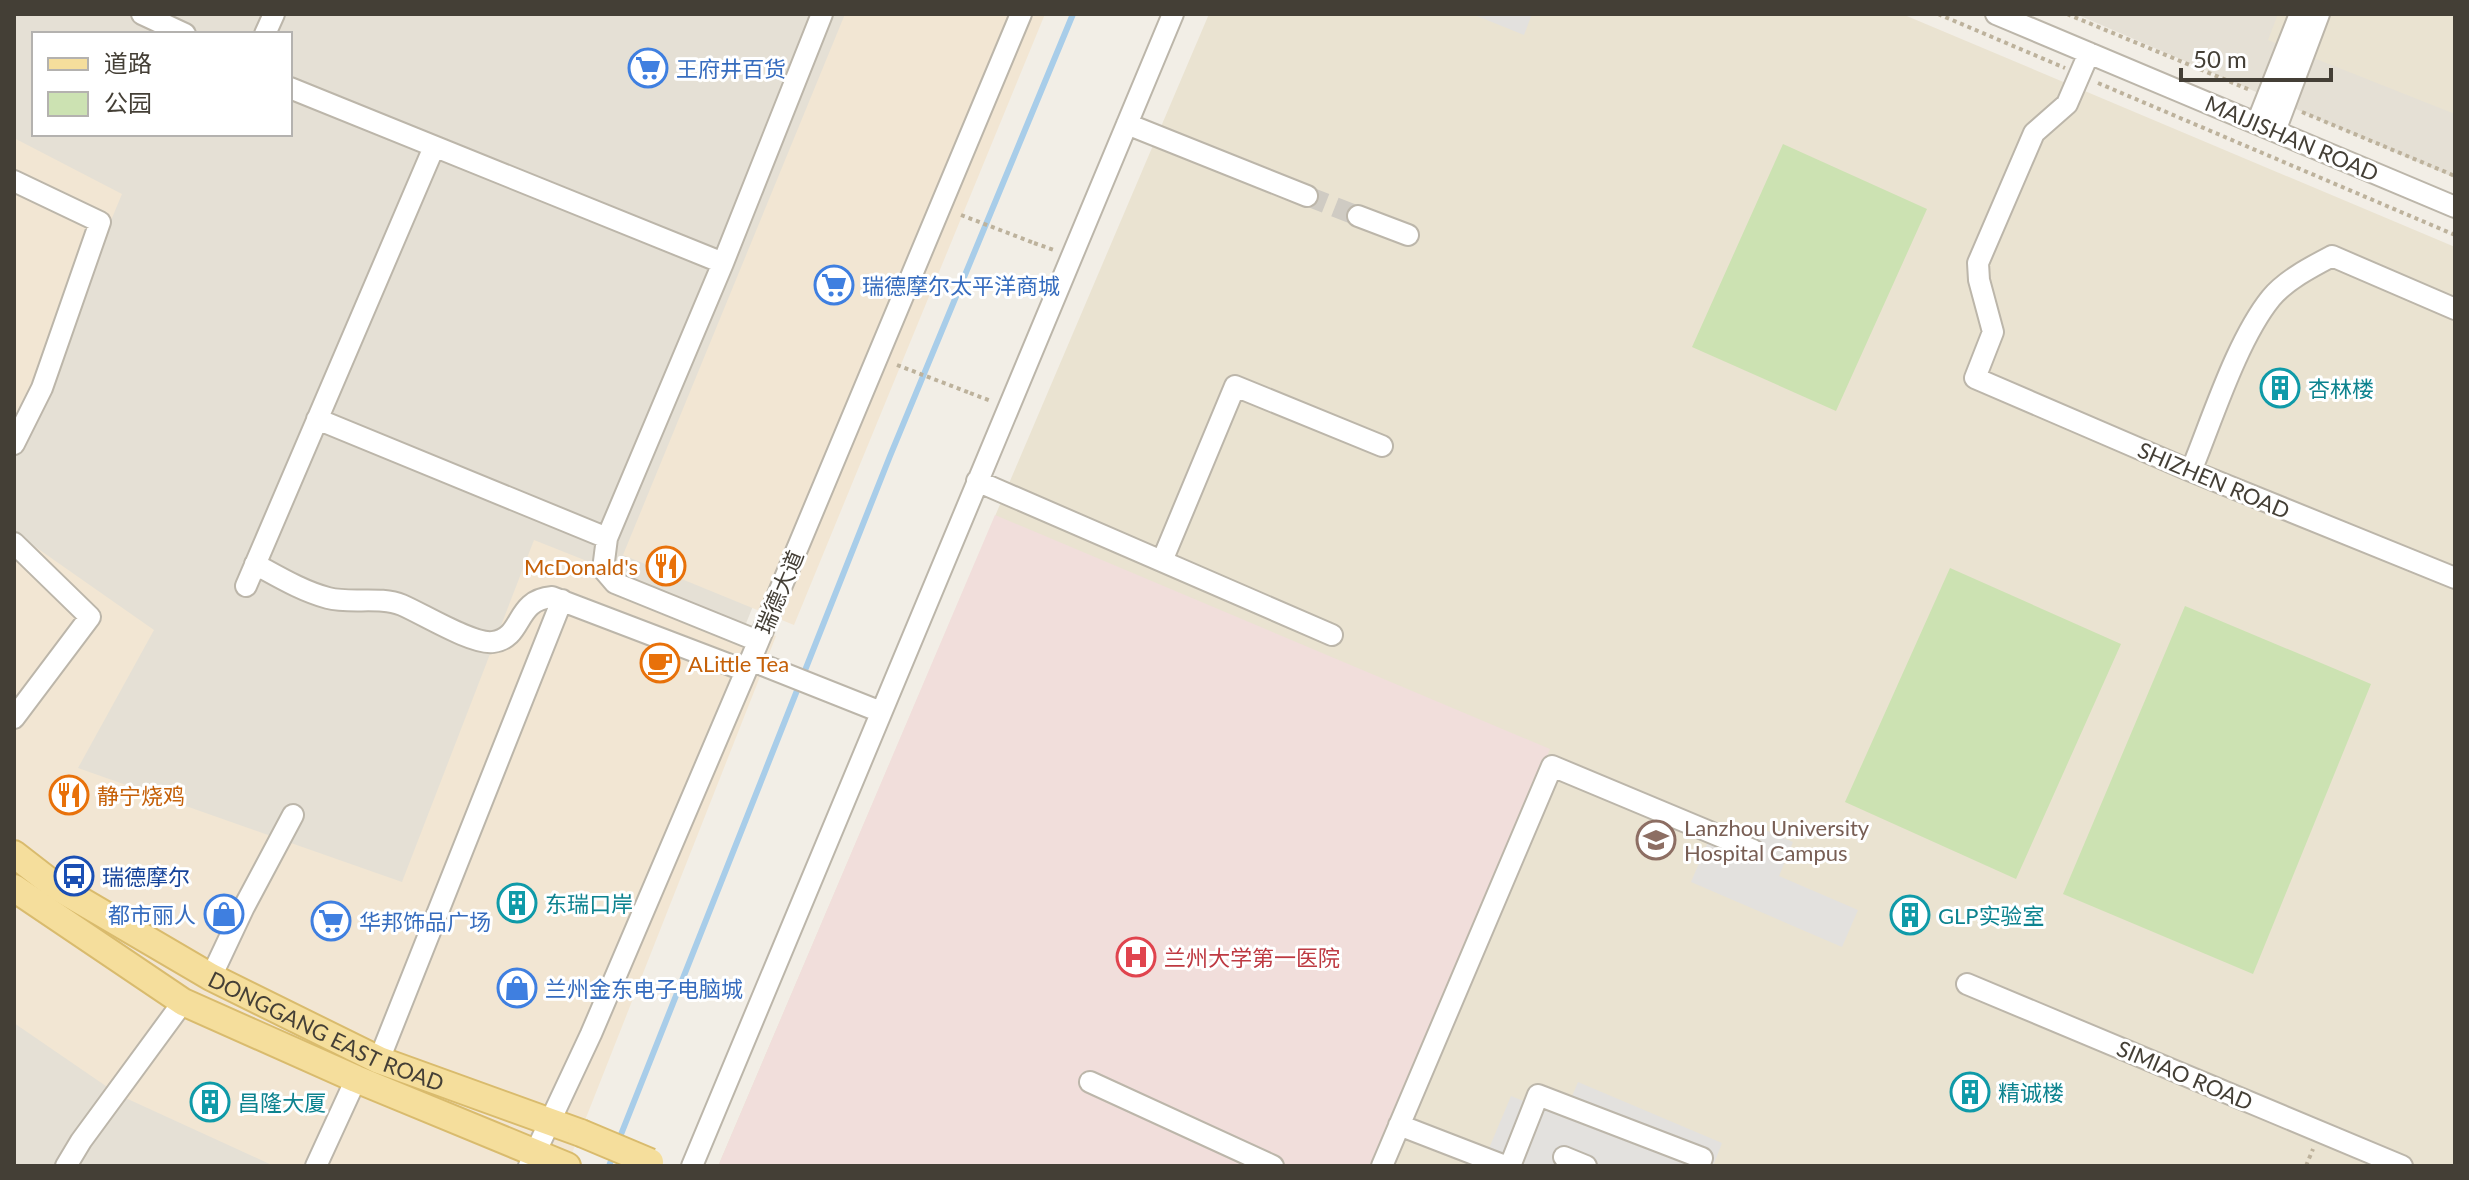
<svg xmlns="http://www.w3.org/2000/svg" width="2469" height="1180" font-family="Lato,'Noto Sans SC',sans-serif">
	<rect width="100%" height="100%" fill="#f2eee6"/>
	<!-- residential -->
	<path fill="#e5e0d5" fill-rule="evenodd" d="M14,14H993L565,1070L14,793ZM34,34H290V134H34Z
		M2076,14H2455V178Z
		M14,951L492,1166H14Z"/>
	<!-- commercial -->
	<path fill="#f2e6d3" d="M845,14H1045L794,625L623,555Z
		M14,138L122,194L14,453Z
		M14,532L154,630L78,768L402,882L534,540L776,636L567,1166H274L119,1095L14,1023Z"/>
	<!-- education -->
	<path fill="#eae3d1" d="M1209,14H1902L2455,247V1166L719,1164Z
		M2278,14H2455V114L2268,40Z"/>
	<!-- medical -->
	<path fill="#f1dedb" d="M995,515L1550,749L1379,1166L719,1164Z"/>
	<!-- green -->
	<path fill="#cce2b2" d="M1783,144L1927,209L1836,411L1692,347Z
		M1950,568L2121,644L2016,879L1845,802Z
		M2185,606L2371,684L2253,974L2063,894Z"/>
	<!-- parking -->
	<path fill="#e3e1de" d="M1472,14H1532L1524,35Z
		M1756,826L1793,842L1779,876L1858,910L1842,947L1691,882L1713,830L1747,845Z
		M1578,1082L1722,1143L1713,1166L1482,1165L1511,1096L1563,1117Z"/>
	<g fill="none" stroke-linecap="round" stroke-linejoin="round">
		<!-- stream -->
		<path stroke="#a8cde9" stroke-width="6" d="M618,1142L890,456L1073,14
			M609,1166L614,1153"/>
		<!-- minor-tunnel -->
		<path stroke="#cfcbc3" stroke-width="20" stroke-dasharray="20 10" stroke-linecap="butt" d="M1307,196L1358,216"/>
		<!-- minor casing -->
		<g stroke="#bcb6aa" stroke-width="24">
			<path id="minor" d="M142,14L185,34
				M1996,14L2455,207
				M265,34L274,14
				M2089,53L2067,104L2034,133L1978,263L1979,280L1993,332L1975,378L2191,471L2455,578
				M290,88L723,263L822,14
				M2257,123L2300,14
				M1127,124L1307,196
				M2275,131L2319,14
				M14,181L100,222L42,388L14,444
				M1358,216L1408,235
				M723,263L607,538L603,569L615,583L758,641
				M317,419L607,538
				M2191,471C2212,420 2237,340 2271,298C2286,280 2311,267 2332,256L2455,309
				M977,481L1332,635
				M14,543L90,617L14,718
				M1162,561L1235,386L1382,446
				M255,564C279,577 302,591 328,598C351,604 380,596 402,605C423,614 473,645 493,642C524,638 514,600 552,597L746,671
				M246,586L434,147
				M750,660L881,712
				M211,977L244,907L293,815
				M1967,984L2402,1166
				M379,1060L562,600
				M1090,1082L1273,1166
				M1399,1125L1505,1166
				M1564,1157L1586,1166
				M66,1166L81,1141L183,1002
				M316,1166L356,1079
				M529,1166L591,1034L746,671L1021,14
				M692,1166L1173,14
				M1382,1166L1552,766L1753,850
				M1510,1166L1538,1095L1702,1158L1699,1166"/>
		</g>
		<!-- major casing -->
		<g stroke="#d9bb6d" stroke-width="30">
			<g id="major">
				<path id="s1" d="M14,854L54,885L211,977L379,1060L581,1133"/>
				<path d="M14,888L183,1002L356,1079L567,1166"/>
			</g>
		</g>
		<!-- path -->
		<path stroke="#bdb29c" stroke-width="4" stroke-dasharray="4 4" stroke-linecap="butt" d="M1938,14L2065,68
			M2067,14L2250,90
			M2098,83L2455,235
			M2302,112L2455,176
			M1034,243L1054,250
			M970,393L991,401
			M2306,1166L2313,1149"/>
		<!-- minor -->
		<use href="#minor" stroke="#fff" stroke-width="20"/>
		<!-- major -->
		<use href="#major" stroke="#f5de9c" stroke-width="26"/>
		<!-- major-bridge casing -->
		<g stroke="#d9bb6d" stroke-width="30" stroke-linecap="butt">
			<path id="major-bridge" d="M581,1133L650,1162"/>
		</g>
		<!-- path-bridge -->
		<path stroke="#bdb29c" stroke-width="4" stroke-dasharray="4 4" stroke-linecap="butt" d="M961,215L1034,243
			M897,365L970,393"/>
		<!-- major-bridge -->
		<use href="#major-bridge" stroke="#f5de9c" stroke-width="26"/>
	</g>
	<!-- icons -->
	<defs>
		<g id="supermarket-ring" transform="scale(2)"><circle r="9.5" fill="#fff" stroke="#3f7fe0" stroke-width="1.5"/><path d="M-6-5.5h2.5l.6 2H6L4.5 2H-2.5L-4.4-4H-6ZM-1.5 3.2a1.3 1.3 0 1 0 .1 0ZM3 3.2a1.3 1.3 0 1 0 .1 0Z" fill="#3f7fe0"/></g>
		<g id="building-ring" transform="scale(2)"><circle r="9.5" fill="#fff" stroke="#0f9aa8" stroke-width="1.5"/><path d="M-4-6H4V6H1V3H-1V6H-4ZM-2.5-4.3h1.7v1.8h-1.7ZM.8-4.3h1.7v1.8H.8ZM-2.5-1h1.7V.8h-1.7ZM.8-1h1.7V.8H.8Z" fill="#0f9aa8"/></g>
		<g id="restaurant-ring" transform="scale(2)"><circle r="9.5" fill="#fff" stroke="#e8710a" stroke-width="1.5"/><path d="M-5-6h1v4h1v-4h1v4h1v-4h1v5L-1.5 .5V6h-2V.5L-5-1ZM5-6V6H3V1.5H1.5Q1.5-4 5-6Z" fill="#e8710a"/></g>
		<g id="cafe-ring" transform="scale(2)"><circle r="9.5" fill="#fff" stroke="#e8710a" stroke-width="1.5"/><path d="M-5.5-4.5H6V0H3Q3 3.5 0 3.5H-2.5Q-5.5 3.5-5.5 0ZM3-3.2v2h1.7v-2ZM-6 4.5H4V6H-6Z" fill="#e8710a"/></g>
		<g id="university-ring" transform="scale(2)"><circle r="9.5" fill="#fff" stroke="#8d6e63" stroke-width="1.5"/><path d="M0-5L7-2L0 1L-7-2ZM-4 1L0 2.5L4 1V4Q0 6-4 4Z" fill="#8d6e63"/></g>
		<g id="bus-ring" transform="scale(2)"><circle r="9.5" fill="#fff" stroke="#1a4fb4" stroke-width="1.5"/><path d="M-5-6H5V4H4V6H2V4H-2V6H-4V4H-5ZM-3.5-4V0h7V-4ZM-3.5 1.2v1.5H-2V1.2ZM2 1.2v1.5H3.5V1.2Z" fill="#1a4fb4"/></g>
		<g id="shop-ring" transform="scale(2)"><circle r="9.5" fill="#fff" stroke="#3f7fe0" stroke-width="1.5"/><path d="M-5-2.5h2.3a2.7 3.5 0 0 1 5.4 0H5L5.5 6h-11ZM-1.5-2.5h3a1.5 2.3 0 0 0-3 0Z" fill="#3f7fe0"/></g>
		<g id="hospital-ring" transform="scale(2)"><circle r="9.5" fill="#fff" stroke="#e0444e" stroke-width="1.5"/><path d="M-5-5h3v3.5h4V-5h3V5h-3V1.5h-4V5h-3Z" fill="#e0444e"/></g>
	</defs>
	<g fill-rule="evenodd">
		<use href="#supermarket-ring" x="648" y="68"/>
		<use href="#supermarket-ring" x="834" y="285"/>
		<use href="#building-ring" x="2280" y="388"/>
		<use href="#restaurant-ring" x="666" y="566"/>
		<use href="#cafe-ring" x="660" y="663"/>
		<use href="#restaurant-ring" x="69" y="795"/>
		<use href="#university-ring" x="1656" y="840"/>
		<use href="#bus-ring" x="74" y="876"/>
		<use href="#building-ring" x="517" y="903"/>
		<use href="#shop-ring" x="224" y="914"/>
		<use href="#building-ring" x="1910" y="915"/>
		<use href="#supermarket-ring" x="331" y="921"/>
		<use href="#hospital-ring" x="1136" y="957"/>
		<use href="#shop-ring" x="517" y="988"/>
		<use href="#building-ring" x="1970" y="1092"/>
		<use href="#building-ring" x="210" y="1102"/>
	</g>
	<g text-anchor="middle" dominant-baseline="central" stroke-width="6" stroke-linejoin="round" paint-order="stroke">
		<!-- shop labels -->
		<g font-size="22" fill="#366cbe" stroke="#fff" text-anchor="start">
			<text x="676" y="68">王府井百货</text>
			<text x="862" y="285">瑞德摩尔太平洋商城</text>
			<text x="196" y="914" text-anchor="end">都市丽人</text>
			<text x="359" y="921">华邦饰品广场</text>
			<text x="545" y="988">兰州金东电子电脑城</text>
		</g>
		<!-- street labels -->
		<g font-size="22" fill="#443f36" stroke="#fff">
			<text transform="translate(2292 138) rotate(23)">MAIJISHAN ROAD</text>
			<text transform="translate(2214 480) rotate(23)">SHIZHEN ROAD</text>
			<text transform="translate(779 592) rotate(-67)">瑞德大道</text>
			<text stroke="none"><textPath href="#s1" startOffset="360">DONGGANG EAST ROAD</textPath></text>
			<text transform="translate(2185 1075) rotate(23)">SIMIAO ROAD</text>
		</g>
		<!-- culture labels -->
		<g font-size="22" fill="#0d838f" stroke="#fff" text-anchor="start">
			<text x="2308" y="388">杏林楼</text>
			<text x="545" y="903">东瑞口岸</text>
			<text x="1938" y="915">GLP实验室</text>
			<text x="1998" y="1092">精诚楼</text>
			<text x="238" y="1102">昌隆大厦</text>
		</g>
		<!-- food labels -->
		<g font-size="22" fill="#c56008" stroke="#fff" text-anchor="start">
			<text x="638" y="566" text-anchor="end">McDonald's</text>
			<text x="688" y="663">ALittle Tea</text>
			<text x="97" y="795">静宁烧鸡</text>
		</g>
		<!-- education labels -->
		<g font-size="22" fill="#785e54" stroke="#fff" text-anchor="start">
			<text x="1684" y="827">Lanzhou University<tspan x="1684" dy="25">Hospital Campus</tspan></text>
		</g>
		<!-- transit labels -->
		<g font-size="22" fill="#164399" stroke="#fff" text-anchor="start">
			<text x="102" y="876">瑞德摩尔</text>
		</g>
		<!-- health labels -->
		<g font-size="22" fill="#be3a42" stroke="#fff" text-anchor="start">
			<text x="1164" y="957">兰州大学第一医院</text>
		</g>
	</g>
	<!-- border -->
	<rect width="2469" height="1180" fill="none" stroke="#443f36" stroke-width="32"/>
	<!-- legend -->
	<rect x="32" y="32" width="260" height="104" fill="#ffffff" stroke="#b4b2af" stroke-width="2"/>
	<rect x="48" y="58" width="40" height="12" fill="#f5de9c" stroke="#b4b2af" stroke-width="2"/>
	<text x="104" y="72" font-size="24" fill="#443f36">道路</text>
	<rect x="48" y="92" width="40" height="24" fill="#cce2b2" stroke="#b4b2af" stroke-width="2"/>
	<text x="104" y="112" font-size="24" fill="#443f36">公园</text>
	<!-- scale -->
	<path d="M2181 68v12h150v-12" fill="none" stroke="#443f36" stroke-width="4"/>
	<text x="2193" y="68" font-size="24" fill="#443f36" stroke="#ffffff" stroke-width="6" paint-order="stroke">50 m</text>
</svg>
